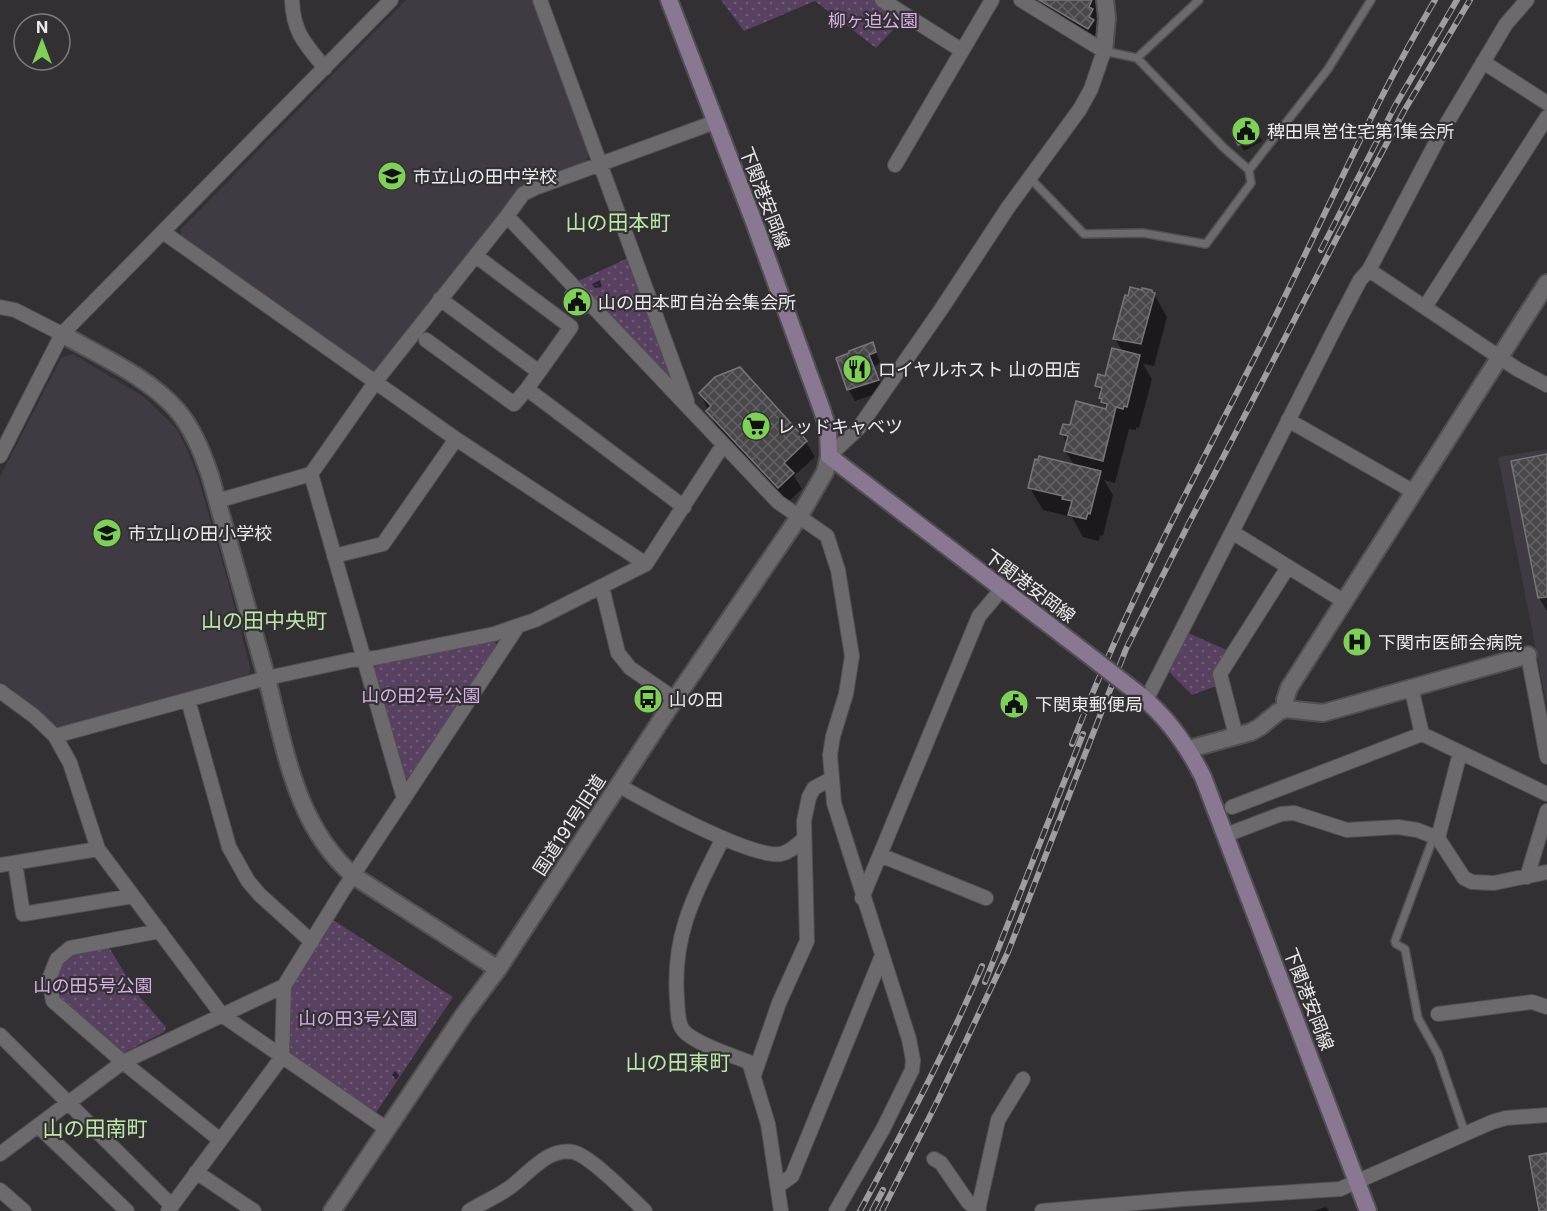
<svg xmlns="http://www.w3.org/2000/svg" width="1547" height="1211" font-family="Inter,'Noto Sans JP',sans-serif">
	<defs>
		<pattern id="park-dots" width="8" height="8" patternUnits="userSpaceOnUse" patternTransform="scale(1.5)"><rect width="8" height="8" fill="#584061"/><path d="M2 2h.1M6 6h.1" fill="none" stroke="#705c78" stroke-width="1.8" stroke-linecap="round"/></pattern>
		<pattern id="building-cross-hatch" width="8" height="8" patternUnits="userSpaceOnUse" patternTransform="scale(1.5)"><rect width="8" height="8" fill="#4a474b"/><path d="M0 0l8 8M0 8l8-8" fill="none" stroke="#646265"/></pattern>
	</defs>
	<rect width="100%" height="100%" fill="#333034"/>
	<!-- built -->
	<path fill="#403a42" d="M406,0H533L588,151V156L586,161L517,191L376,371H371L181,237V229Z
		M73,354L144,397L177,429L188,451L198,477L230,589L250,667L249,674L139,708L59,727L52,725L11,688L0,682V477L61,358Z
		M1547,449V706L1498,457Z"/>
	<!-- park -->
	<path fill="url(#park-dots)" d="M721,0H882L907,15L876,48L815,1L744,31Z
		M628,258L671,376L668,377L576,282Z
		M1186,632L1229,651L1216,671V686L1192,695L1169,672Z
		M494,641L498,647L412,778L404,779L373,669L379,663Z
		M333,920L453,997L375,1114L290,1055L291,984Z
		M108,946L138,995L166,1027L164,1032L123,1053L58,1001L53,985L57,971L70,955Z"/>
	<!-- shadow -->
	<path fill="#0007" d="M1039,0H1095L1098,12L1096,17L1098,21L1096,27L1099,32L1095,39L1044,9Z
		M1252,122L1262,141L1244,151L1234,133Z
		M600,280L602,287L595,288L592,284Z
		M1154,294L1167,317L1154,366L1143,364L1152,379L1139,428L1136,427V430L1129,429L1115,483L1104,480L1113,495L1103,536L1100,535L1099,541L1083,537L1072,517L1043,510L1030,488L1075,466L1065,451L1067,443L1062,434L1071,427L1108,411L1100,398L1101,394L1097,386L1106,378L1123,352L1115,339Z
		M872,344L881,364L874,366L884,391L855,401L849,390L838,359Z
		M700,393L806,442L815,457L794,476L802,489L788,502L716,426Z
		M1547,455V611L1539,598L1513,462Z
		M395,1071L399,1075L396,1080L392,1075Z
		M1326,1207L1329,1211H1313Z"/>
	<!-- building -->
	<path fill="url(#building-cross-hatch)" stroke="#787579" stroke-width="1.5" d="M1039,0H1092L1089,7L1093,9L1089,17L1094,20L1088,29Z
		M1252,120L1259,133L1252,139L1251,137L1246,139L1247,142L1238,145L1232,133L1237,130L1236,126L1246,121L1247,123Z
		M1130,287L1142,290V288L1152,290V292L1155,293L1141,344L1113,339L1125,295L1128,296Z
		M569,288L588,312L585,314L565,293Z
		M873,342L876,352L869,355L879,380L847,390L836,358L849,353V351Z
		M1112,348L1140,355L1127,407L1124,406L1123,409L1116,407L1103,461L1064,451L1068,436L1060,434L1063,424L1070,425L1076,401L1106,409L1107,404L1101,402L1102,399L1099,398L1102,388L1095,386L1098,374L1105,376Z
		M740,367L807,441L784,463L794,473L778,488L706,411L711,406L699,393L715,377Z
		M1547,454V597L1538,598L1511,461Z
		M1039,456L1101,471L1090,514L1088,513L1086,519L1068,515L1072,501L1062,499L1063,496L1028,488L1035,459L1038,460Z
		M1547,1153V1211H1539L1529,1156Z"/>
	<g fill="none" stroke-linecap="round" stroke-linejoin="round">
		<!-- service casing -->
		<g stroke="#524f53" stroke-width="10">
			<path id="service" d="M1137,58L1199,0
				M1249,170L1328,69L1371,0
				M1030,178L1084,234L1143,233L1206,244L1251,183L1249,170L1224,148L1137,58L1104,51
				M1434,836L1395,941L1396,944L1405,949L1418,1018L1438,1054L1465,1133"/>
		</g>
		<!-- minor casing -->
		<g stroke="#524f53" stroke-width="16">
			<path id="minor" d="M292,0C293,32 305,44 325,68
				M540,0L687,401
				M882,0L961,50
				M1483,62L1547,103
				M895,165L992,0
				M507,216L523,194L535,188L715,122
				M163,232L456,439L646,564
				M1369,270L1517,369L1547,385
				M440,299L539,372L571,327L476,256
				M0,307L15,310L62,334
				M1425,307L1547,117
				M426,340L514,404L527,389
				M539,372L527,389L684,507
				M1288,420L1414,492
				M0,456L62,334L391,0
				M829,456L858,429L942,308L1007,209L1080,109L1091,89L1104,51L1021,0
				M217,501L311,474
				M334,556L383,544L456,439
				M602,587L618,653L630,668L675,699
				M1345,602L1232,532L1334,330L1360,280L1369,270L1441,133L1506,24L1527,0
				M1528,655L1547,757
				M1411,687L1422,734
				M0,691L34,716L55,736L70,763L98,849L222,1015L387,1129
				M188,700L229,847L248,881L260,895L312,942
				M1146,700L1232,532
				M55,736L267,678L351,660L375,658L494,634L535,620L646,564L723,445
				M1236,736L1220,674L1288,567
				M618,785C646,801 752,859 781,854C790,852 797,845 804,839
				M404,799L311,474L376,381L507,216L778,502L827,536L838,570L852,656L846,694L833,736L830,755L834,803L909,1039L913,1060L912,1070L883,1129L836,1211
				M1232,807L1422,734L1547,794
				M1226,835L1281,814L1294,813L1347,830L1398,827L1417,830L1438,838L1464,878L1472,882L1494,883L1547,872
				M723,838C695,894 672,934 677,999C678,1009 677,1022 683,1030C693,1043 733,1056 749,1062L768,1124L781,1211
				M1438,838L1460,753
				M880,855L986,898
				M15,863L23,914L133,896
				M0,865L98,849
				M1527,877L1547,811
				M862,898L979,616L1001,590
				M160,931L70,948L57,959L49,979L53,1001L123,1062L220,1140
				M1438,1014L1532,1002L1547,1007
				M0,1035L172,1206
				M754,1075L779,1003L807,941L804,821L809,797L814,788L831,779
				M38,1126L127,1211
				M0,1154L123,1062L284,986
				M934,1159L941,1163L968,1202L979,1211
				M196,1172L254,1211
				M778,1186L792,1176L881,958
				M0,1190L24,1211
				M978,1210L998,1120L1023,1079
				M168,1211L282,1057L284,986L342,892L518,626
				M469,1211C482,1203 496,1197 509,1188C528,1175 547,1147 573,1152C591,1156 630,1197 645,1211
				M1042,1211L1183,1199L1340,1189L1492,1122L1506,1118L1547,1115"/>
		</g>
		<!-- tertiary casing -->
		<g stroke="#524f53" stroke-width="20">
			<path id="tertiary" d="M1104,51L1107,18L1105,0
				M62,334C100,356 147,376 177,410C193,429 202,452 210,475C228,541 247,606 265,672C285,745 294,825 354,876L498,969
				M1286,709L1285,700L1289,688L1547,283
				M1189,749L1251,732L1260,727L1278,712L1286,709L1323,713L1528,655
				M332,1211L465,1013L498,969L675,699L799,517L825,472L829,456"/>
		</g>
		<!-- secondary casing -->
		<g stroke="#524f53" stroke-width="20">
			<path id="secondary" d="M669,0L754,222L822,410L828,429L829,456L1095,660
				M1140,695C1168,718 1187,745 1203,777L1368,1211"/>
		</g>
		<!-- service -->
		<use href="#service" stroke="#6d6a6e" stroke-width="7"/>
		<!-- minor -->
		<use href="#minor" stroke="#6d6a6e" stroke-width="14"/>
		<!-- tertiary -->
		<use href="#tertiary" stroke="#6d6a6e" stroke-width="16"/>
		<!-- secondary -->
		<use href="#secondary" stroke="#8a7792" stroke-width="16"/>
		<!-- rail casing -->
		<g stroke="#9f9da0" stroke-width="6">
			<path id="rail" d="M1321,250L1395,106L1457,0
				M1072,744C1128,600 1201,465 1270,327C1324,218 1373,104 1435,0
				M985,982L1083,734
				M860,1211C903,1131 947,1050 982,966
				M872,1211L883,1190
				M882,1211L938,1100L1008,952L1126,649L1188,525L1358,197L1404,111L1470,0"/>
		</g>
		<!-- rail -->
		<use href="#rail" stroke="#333034" stroke-width="4" stroke-dasharray="11" stroke-linecap="butt"/>
		<!-- secondary-bridge casing -->
		<g stroke="#524f53" stroke-width="20" stroke-linecap="butt">
			<path id="secondary-bridge" d="M1095,660L1140,695"/>
		</g>
		<!-- secondary-bridge -->
		<use href="#secondary-bridge" stroke="#8a7792" stroke-width="16"/>
	</g>
	<!-- icons -->
	<defs>
		<g id="civic-disc" transform="scale(1.5)"><circle r="9.5" fill="#7dd154" stroke="#333034"/><path d="M-.6-6.5H3V-4.5H.6V-3L4-1V1h2V6H-6V1h2V-1L-.6-3ZM-1.2 2.5V6h2.4V2.5Z" fill="#111"/></g>
		<g id="school-disc" transform="scale(1.5)"><circle r="9.5" fill="#7dd154" stroke="#333034"/><path d="M0-5L7-2L0 1L-7-2ZM-4 1L0 2.5L4 1V4Q0 6-4 4Z" fill="#111"/></g>
		<g id="restaurant-disc" transform="scale(1.5)"><circle r="9.5" fill="#7dd154" stroke="#333034"/><path d="M-5-6h1v4h1v-4h1v4h1v-4h1v5L-1.5 .5V6h-2V.5L-5-1ZM5-6V6H3V1.5H1.5Q1.5-4 5-6Z" fill="#111"/></g>
		<g id="supermarket-disc" transform="scale(1.5)"><circle r="9.5" fill="#7dd154" stroke="#333034"/><path d="M-6-5.5h2.5l.6 2H6L4.5 2H-2.5L-4.4-4H-6ZM-1.5 3.2a1.3 1.3 0 1 0 .1 0ZM3 3.2a1.3 1.3 0 1 0 .1 0Z" fill="#111"/></g>
		<g id="hospital-disc" transform="scale(1.5)"><circle r="9.5" fill="#7dd154" stroke="#333034"/><path d="M-5-5h3v3.5h4V-5h3V5h-3V1.5h-4V5h-3Z" fill="#111"/></g>
		<g id="bus-disc" transform="scale(1.5)"><circle r="9.5" fill="#7dd154" stroke="#333034"/><path d="M-5-6H5V4H4V6H2V4H-2V6H-4V4H-5ZM-3.5-4V0h7V-4ZM-3.5 1.2v1.5H-2V1.2ZM2 1.2v1.5H3.5V1.2Z" fill="#111"/></g>
	</defs>
	<g fill-rule="evenodd">
		<use href="#civic-disc" x="1246" y="131"/>
		<use href="#school-disc" x="392" y="176"/>
		<use href="#civic-disc" x="577" y="302"/>
		<use href="#restaurant-disc" x="857" y="369"/>
		<use href="#supermarket-disc" x="756" y="426"/>
		<use href="#school-disc" x="107" y="533"/>
		<use href="#hospital-disc" x="1357" y="642"/>
		<use href="#bus-disc" x="648" y="699"/>
		<use href="#civic-disc" x="1014" y="704"/>
	</g>
	<g text-anchor="middle" dominant-baseline="central" stroke-width="4.5" stroke-linejoin="round" paint-order="stroke">
		<!-- park labels -->
		<g font-size="18" fill="#d8afe8" stroke="#333034">
			<text x="873" y="20">柳ヶ迫公園</text>
			<text x="421" y="695">山の田2号公園</text>
			<text x="93" y="985">山の田5号公園</text>
			<text x="358" y="1018">山の田3号公園</text>
		</g>
		<!-- poi labels -->
		<g font-size="18" fill="#edebee" stroke="#333034" text-anchor="start">
			<text x="1267" y="131">稗田県営住宅第1集会所</text>
			<text x="413" y="176">市立山の田中学校</text>
			<text x="598" y="302">山の田本町自治会集会所</text>
			<text x="878" y="369">ロイヤルホスト 山の田店</text>
			<text x="777" y="426">レッドキャベツ</text>
			<text x="128" y="533">市立山の田小学校</text>
			<text x="1378" y="642">下関市医師会病院</text>
			<text x="669" y="699">山の田</text>
			<text x="1035" y="704">下関東郵便局</text>
		</g>
		<!-- street labels -->
		<g font-size="18" fill="#edebee" stroke="#333034">
			<text transform="translate(765 198) rotate(69)">下関港安岡線</text>
			<text transform="translate(1030 586) rotate(37)">下関港安岡線</text>
			<text transform="translate(569 825) rotate(-57)">国道191号旧道</text>
			<text transform="translate(1309 999) rotate(69)">下関港安岡線</text>
		</g>
		<!-- quarter labels -->
		<g font-size="21" fill="#bae9a7" stroke="#333034">
			<text x="618" y="222">山の田本町</text>
			<text x="264" y="620">山の田中央町</text>
			<text x="678" y="1062">山の田東町</text>
			<text x="95" y="1128">山の田南町</text>
		</g>
	</g>
	<!-- north arrow -->
	<g transform="translate(42 42)"><circle r="28" fill="#333034" stroke="#7d7b7e" stroke-width="1.5"/>
	<path d="M0-4.5L10 22L0 15L-10 22Z" fill="#7dd154"/>
	<text y="-9" font-size="16" font-weight="bold" text-anchor="middle" fill="#edebee">N</text>
	</g>
</svg>
